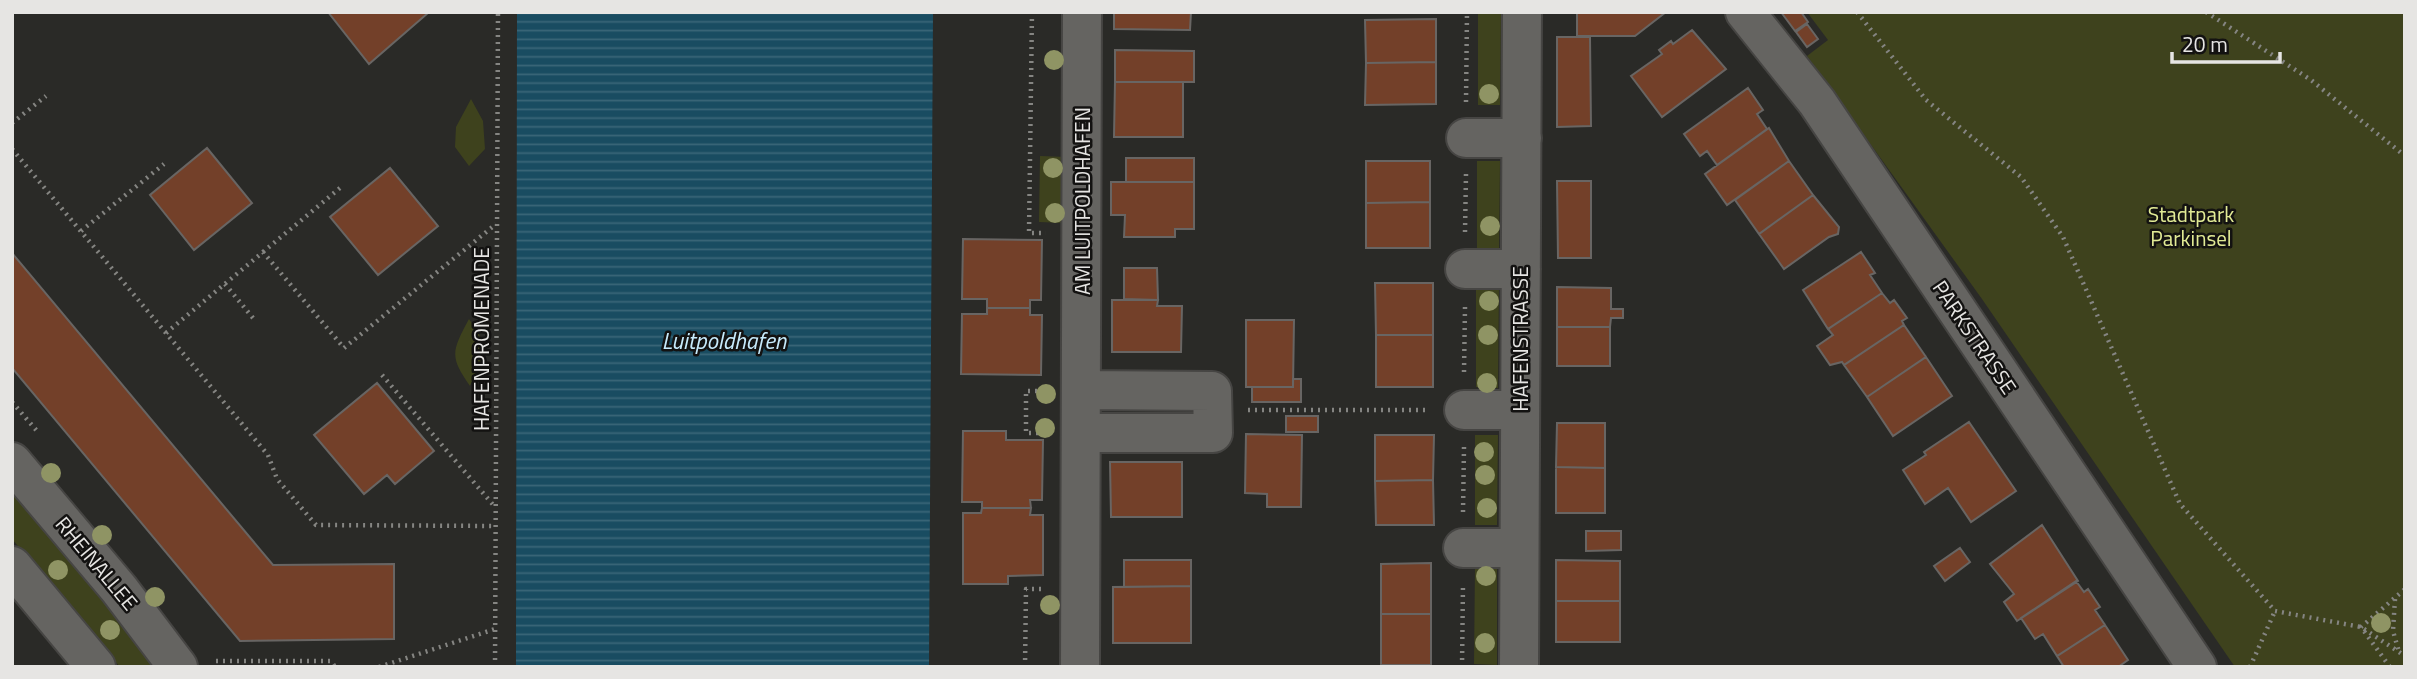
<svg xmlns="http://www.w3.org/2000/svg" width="2417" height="679" font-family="'Titillium Web',sans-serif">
	<defs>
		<pattern id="water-rules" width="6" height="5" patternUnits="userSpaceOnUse" patternTransform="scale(1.75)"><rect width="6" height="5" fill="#194c61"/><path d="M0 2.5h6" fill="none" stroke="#3a6678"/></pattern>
	</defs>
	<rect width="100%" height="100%" fill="#2a2a27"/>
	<!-- green -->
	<path fill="#3e421d" d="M1478,12H1501L1500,105H1478Z
		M1807,12H2405V667H2235L1982,299L1807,56L1828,40Z
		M471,99L483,121L485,149L469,166L455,147L456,127Z
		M1040,156L1066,157L1065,223L1039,222Z
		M1477,161H1500L1499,248H1477Z
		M1476,283H1499L1498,388L1476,387Z
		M469,319C492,352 486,352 470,386C449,356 452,351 469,319Z
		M1475,435H1498L1497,525H1475Z
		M12,480L163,667H120L12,539Z
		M1475,564H1497V665L1474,664Z"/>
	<!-- water -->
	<path fill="url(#water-rules)" d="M517,12H933L929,667H516Z"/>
	<!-- building -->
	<path fill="#734029" stroke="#686563" stroke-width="2" d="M328,12H427L428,13L369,64Z
		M1114,12H1191L1190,30L1114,29Z
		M1577,12H1666L1635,36H1577Z
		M1781,12H1801L1808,22L1795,31Z
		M1436,19V62L1366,63L1365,20Z
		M1807,24L1818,39L1807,47L1796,32Z
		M1692,30L1726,69L1662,117L1631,76L1662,54L1659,50L1671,41L1673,44Z
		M1557,37H1590L1591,126L1557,127Z
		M1115,50L1194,51V82H1115Z
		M1436,62V104L1365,105L1366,63Z
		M1115,82H1183V137H1114Z
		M1748,88L1763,110L1757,114L1767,129L1717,165L1707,151L1700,156L1684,134Z
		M1769,128L1789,161L1727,205L1705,174Z
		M207,148L252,203L194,250L150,195Z
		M1126,158H1194V182H1126Z
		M1366,161H1430V202L1366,203Z
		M1789,161L1813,195L1759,234L1735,200Z
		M390,168L438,226L378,275L330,217Z
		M1557,181H1591V258H1558Z
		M1111,182H1194V229H1175V237H1124L1125,215H1111Z
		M1813,195L1839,227L1838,234L1829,237L1784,269L1759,234Z
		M1430,202V248H1366V203Z
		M963,239L1042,240L1041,300H1030V308H987V299H962Z
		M1861,252L1875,273L1870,275L1882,293L1828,329L1803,290Z
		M12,253L273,565L394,564V639L240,641L12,368Z
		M1124,268H1157L1158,300L1124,299Z
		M1375,283H1433V335H1376Z
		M1557,287L1611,288V309H1623V318H1611L1610,327H1557Z
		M1882,293L1890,303L1894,300L1907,318L1902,321L1904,325L1844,365L1842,362L1830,365L1817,346L1833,335L1828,329Z
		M1112,300H1158L1157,306H1182L1181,352H1112Z
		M987,308H1030V315H1042L1041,375L961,374L962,314H987Z
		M1246,320H1294L1293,387H1246Z
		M1904,325L1926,357L1867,397L1844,365Z
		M1557,327H1610V366H1557Z
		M1376,335H1433V387H1376Z
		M1926,357L1952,396L1893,436L1867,397Z
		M1293,379H1301V402H1252V387H1293Z
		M377,383L434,451L395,484L387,475L364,494L314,435Z
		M1286,416H1318V432H1286Z
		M1969,422L2016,491L1971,522L1948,488L1925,504L1903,470L1926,455L1924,452Z
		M1557,423H1605V468L1556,467Z
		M963,431H1006V440H1043L1042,500H1030L1031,508H982V502H962Z
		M1246,434L1302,435L1301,507H1267V494L1245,493Z
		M1375,435H1434L1433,480L1375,481Z
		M1110,462H1182V517H1111Z
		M1556,467L1605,468V513H1556Z
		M1433,480L1434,525H1376L1375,481Z
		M982,508H1031L1030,515H1043V575L1008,576V584H963V513H981Z
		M2042,525L2078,581L2017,621L2004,602L2014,594L1990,564Z
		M1586,531H1621V550L1586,551Z
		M1960,548L1970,562L1945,581L1934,566Z
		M1124,560H1191V586L1124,587Z
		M1556,560L1620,561V601H1556Z
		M1431,563V614H1381V564Z
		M2076,581L2084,592L2088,589L2100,607L2095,610L2105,625L2057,656L2043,634L2035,639L2021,618Z
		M1191,586V643H1113V587Z
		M1556,601H1620V642H1556Z
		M1381,614H1431V665H1381Z
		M2105,625L2128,660L2118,667H2064L2057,656Z"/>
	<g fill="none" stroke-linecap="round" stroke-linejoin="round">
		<!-- minor casing -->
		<g stroke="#464543" stroke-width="42">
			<path id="minor" d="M1745,12L1817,102L2197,667
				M1466,138H1522
				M1465,269H1521
				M1464,410H1520
				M1081,433H1213L1212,391L1081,390
				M12,462L119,589L178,667
				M1463,548H1519
				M12,566L96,667
				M1080,667L1082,12
				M1519,667L1522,12"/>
		</g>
		<!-- path -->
		<path stroke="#858582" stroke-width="4.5" stroke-dasharray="2 5" stroke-linecap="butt" d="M1032,12L1029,233H1046
			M1857,12L1926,100L2021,177L2063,237L2180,504L2275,611L2361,627L2405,656
			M2206,12L2311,80L2405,156
			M1466,102L1467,12
			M12,123L46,96
			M12,149L268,455L277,479L316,525L496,526
			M81,231L164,164
			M1465,232L1466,174
			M263,252L340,188
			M225,284L253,318
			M166,333L263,252L344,348L496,224
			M1464,372L1465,307
			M382,375L495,507
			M1044,391H1026V433H1045
			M12,402L37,431
			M1248,410H1428
			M1463,512L1464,447
			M2395,599L2393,631L2399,652
			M216,661H331L335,667
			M379,667L495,629
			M495,667L498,12
			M1025,667L1026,589H1044
			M1462,667L1463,584
			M2250,667L2275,611
			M2390,667L2361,627L2405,589"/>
		<!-- minor -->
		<use href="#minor" stroke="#656461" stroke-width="38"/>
	</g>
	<!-- trees -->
	<g fill="#8f9464">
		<circle cx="1054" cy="60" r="10"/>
		<circle cx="1489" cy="94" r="10"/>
		<circle cx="1053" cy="168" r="10"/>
		<circle cx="1055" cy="213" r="10"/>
		<circle cx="1490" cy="226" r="10"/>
		<circle cx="1489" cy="301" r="10"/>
		<circle cx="1488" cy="335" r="10"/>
		<circle cx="1487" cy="383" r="10"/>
		<circle cx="1046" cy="394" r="10"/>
		<circle cx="1045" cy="428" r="10"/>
		<circle cx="1484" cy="452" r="10"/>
		<circle cx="51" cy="473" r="10"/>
		<circle cx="1485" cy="475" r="10"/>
		<circle cx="1487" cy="508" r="10"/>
		<circle cx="102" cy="535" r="10"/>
		<circle cx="58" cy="570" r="10"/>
		<circle cx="1486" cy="576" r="10"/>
		<circle cx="155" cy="597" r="10"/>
		<circle cx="1050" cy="605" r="10"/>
		<circle cx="2381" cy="623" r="10"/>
		<circle cx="110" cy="630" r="10"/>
		<circle cx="1485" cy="643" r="10"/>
	</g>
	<g text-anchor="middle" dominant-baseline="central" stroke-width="5" stroke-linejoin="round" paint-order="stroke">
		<!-- street labels -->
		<g font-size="21" fill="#e6e5e3" stroke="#131211">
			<text transform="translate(1082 201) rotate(-90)">AM LUITPOLDHAFEN</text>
			<text transform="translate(1975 337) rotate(56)">PARKSTRASSE</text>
			<text transform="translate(481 339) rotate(-90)">HAFENPROMENADE</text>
			<text transform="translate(1520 339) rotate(-90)">HAFENSTRASSE</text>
			<text transform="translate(97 563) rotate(50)">RHEINALLEE</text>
		</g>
		<!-- park labels -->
		<g font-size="21" fill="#e2eb95" stroke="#131211">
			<text x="2191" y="214">Stadtpark<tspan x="2191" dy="24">Parkinsel</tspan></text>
		</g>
		<!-- water labels -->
		<g font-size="23" font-style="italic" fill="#c7ebfc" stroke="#131211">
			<text x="724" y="340">Luitpoldhafen</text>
		</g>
	</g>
	<!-- border -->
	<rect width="2417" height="679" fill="none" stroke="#e6e5e3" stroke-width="28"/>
	<!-- scale -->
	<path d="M2172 52v10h108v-10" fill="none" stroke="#e6e5e3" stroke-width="3.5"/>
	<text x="2182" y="52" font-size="21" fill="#e6e5e3" stroke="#131211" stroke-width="5" paint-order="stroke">20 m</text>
</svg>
